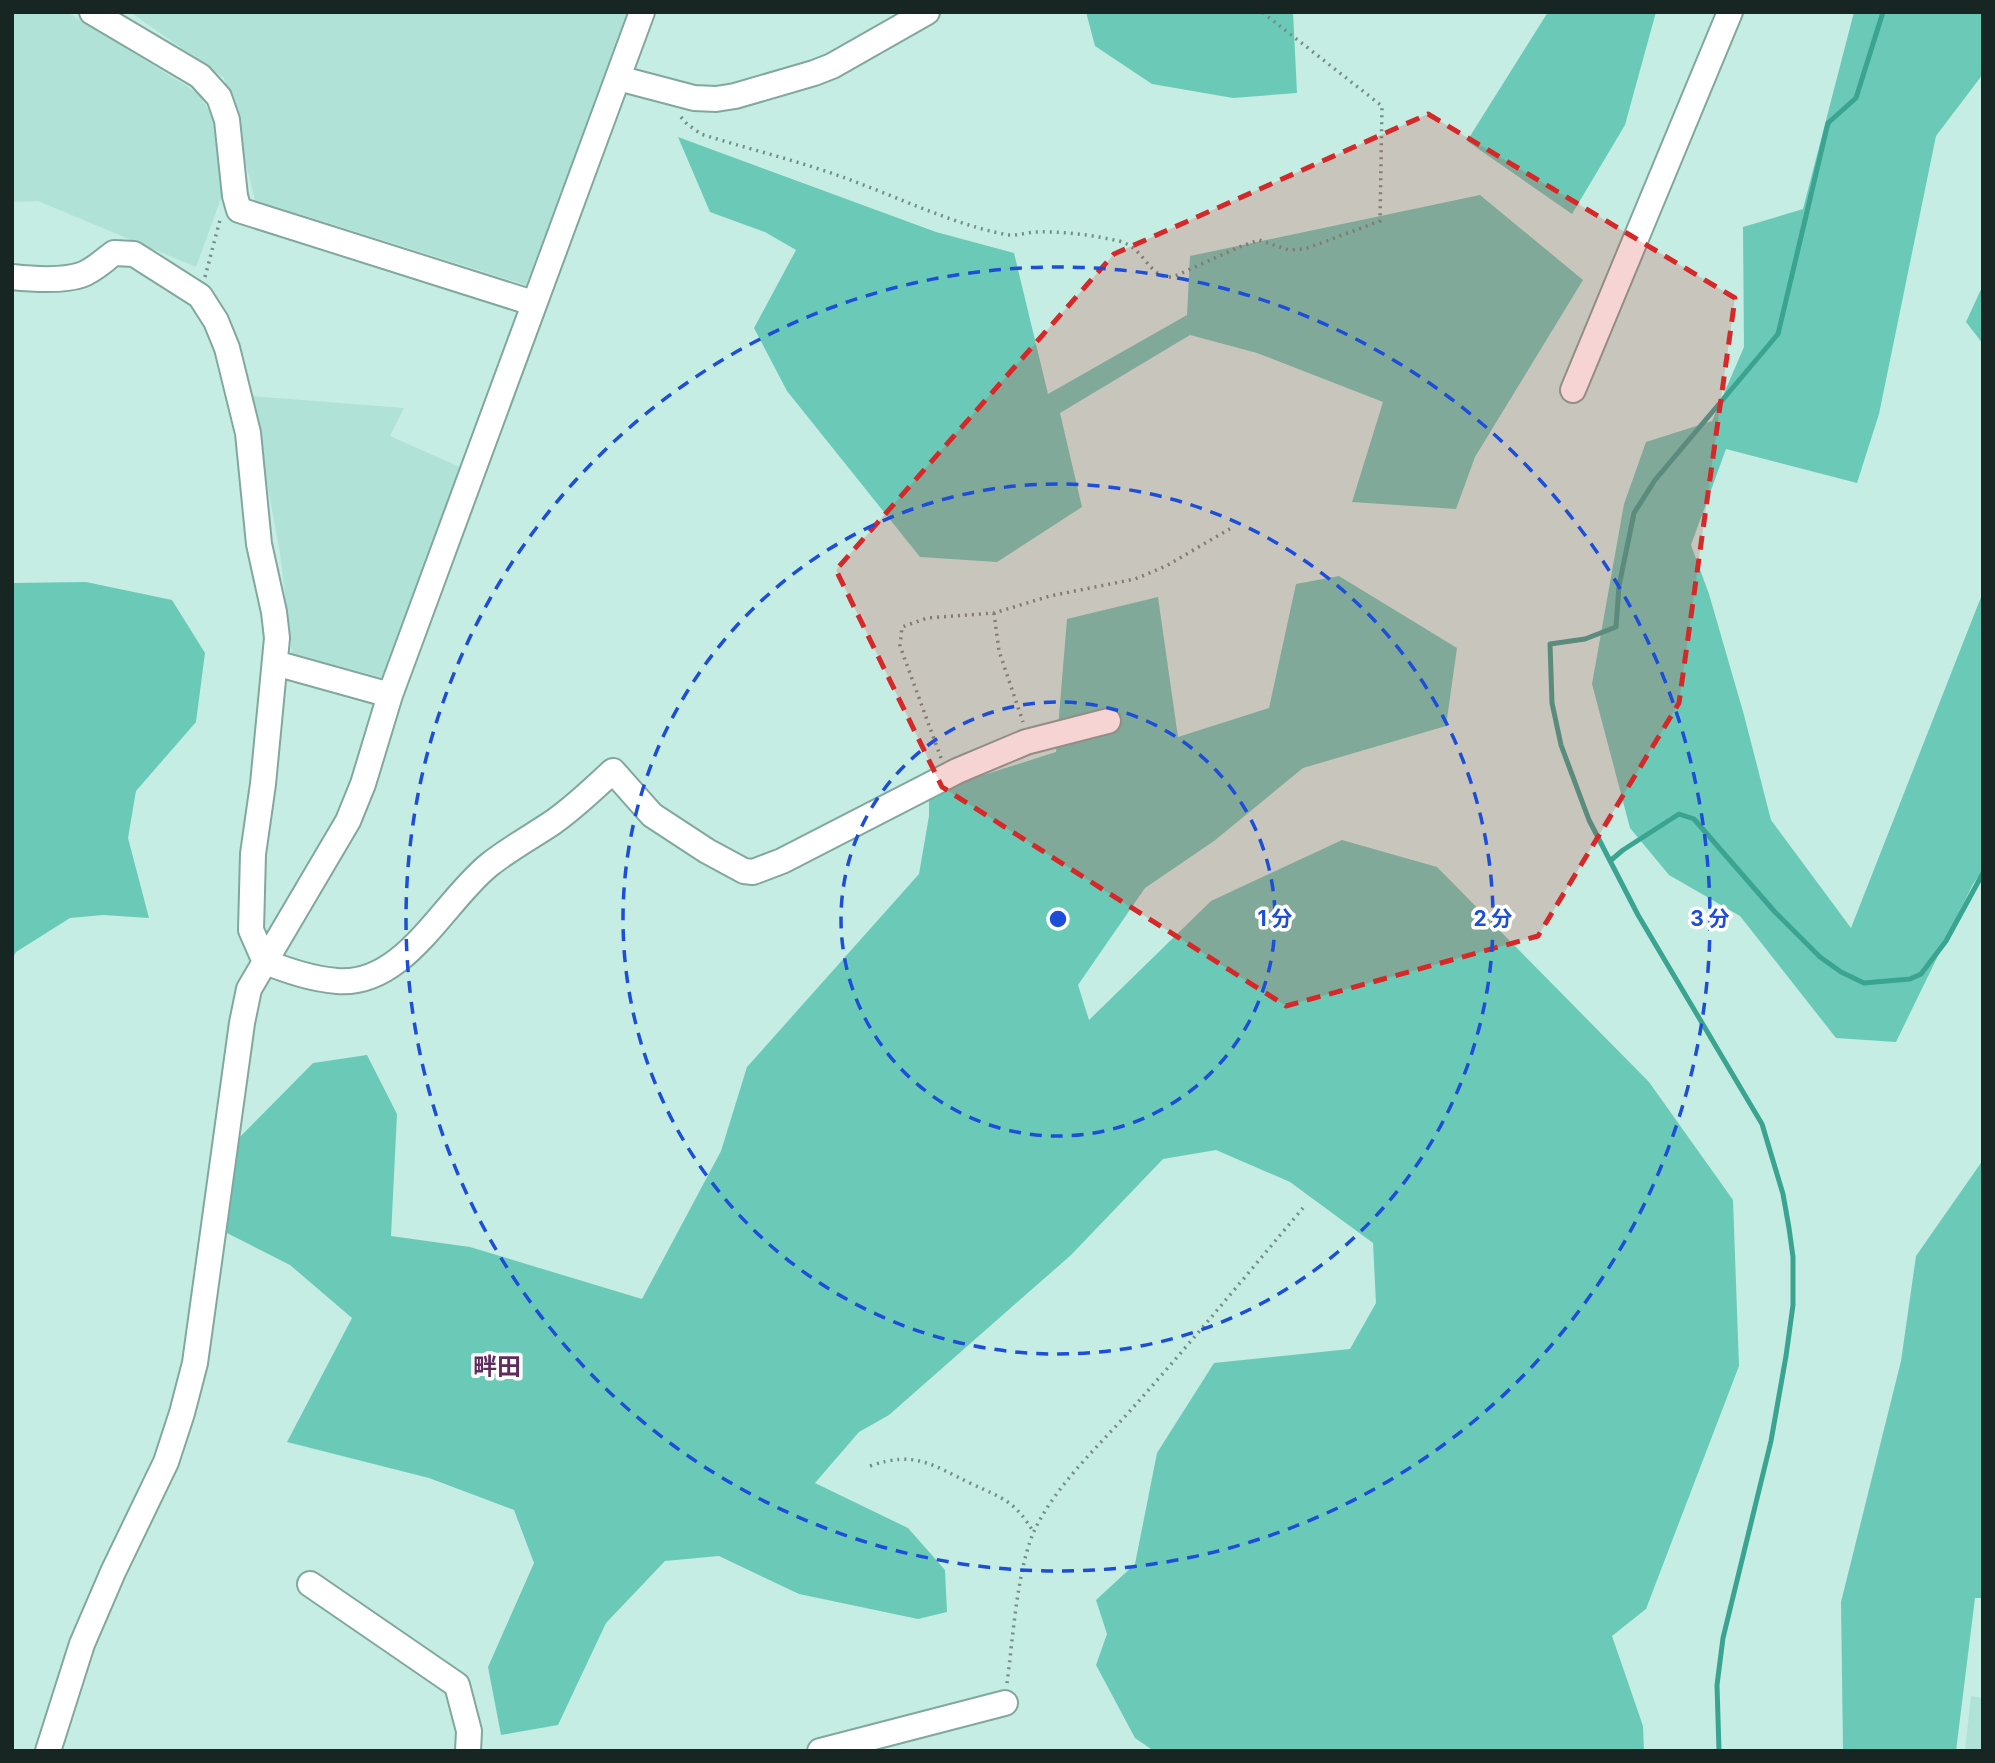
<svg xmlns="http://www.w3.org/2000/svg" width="1995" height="1763" font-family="Inter,'Noto Sans JP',sans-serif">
	<rect width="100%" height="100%" fill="#c5ede3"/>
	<!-- built -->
	<path fill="#b1e2d7" d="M12,12H67L198,93L213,117L224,190L196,267L38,201L12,202Z
		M130,12H629L526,285L255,200L224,78Z
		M251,396L404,408L390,436L460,467L384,678L292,654L280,553Z
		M1971,1696L1983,1698V1751H1965Z"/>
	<!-- green -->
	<path fill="#6bcab7" d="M1086,12H1293L1297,93L1233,98L1152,84L1095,46Z
		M1548,12H1656L1625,125L1572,214L1467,141Z
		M1854,12H1983V74L1936,136L1879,414L1857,483L1726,449L1691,545L1709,594L1744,715L1771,820L1851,928L1983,592V870L1973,884L1896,1042L1836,1038L1740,916L1669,875L1630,828L1592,684L1624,504L1646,442L1712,421L1744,347L1743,227L1803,209Z
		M678,137L936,232L1014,253L1048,394L1187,315L1190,256L1480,195L1583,280L1475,457L1456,509L1352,502L1383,402L1257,353L1190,335L1060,413L1082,507L997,562L920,557L787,391L754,328L796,250L765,232L710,212Z
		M1983,285V344L1966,322Z
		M1339,576L1457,648L1446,726L1303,768L1214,841L1145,888L1078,985L1089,1020L1211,901L1342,840L1437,867L1649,1082L1733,1200L1739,1366L1646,1609L1612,1636L1643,1726L1644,1751H1154L1135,1738L1096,1665L1107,1634L1096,1600L1135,1564L1157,1453L1214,1363L1350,1349L1376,1303L1373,1243L1290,1182L1216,1150L1163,1159L1071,1255L889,1415L859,1432L815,1483L908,1528L945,1570L947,1612L918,1619L799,1594L719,1556L665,1561L606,1623L558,1725L501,1735L488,1667L534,1563L514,1510L429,1478L287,1442L352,1318L290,1265L225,1232V1152L313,1063L367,1055L397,1114L391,1236L470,1247L642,1299L721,1151L747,1067L919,874L929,816V800L968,780L1056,752L1067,619L1158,597L1178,737L1269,708L1296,584Z
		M86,582L172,600L205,653L196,722L136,791L128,838L149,918L103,915L70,918L16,952L12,959V583Z
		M1983,1160V1598H1975L1956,1751H1843L1841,1602L1901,1361L1916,1256Z"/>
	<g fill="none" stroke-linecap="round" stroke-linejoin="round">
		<!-- stream -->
		<path stroke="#3ba491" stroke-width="5" d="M1610,861L1623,850L1679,814L1694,819L1774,911L1820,957L1841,972L1864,983L1910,979L1921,974L1946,941L1983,873
			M1719,1751L1717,1685L1723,1638L1771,1441L1786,1356L1793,1305V1257L1789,1228L1783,1194L1762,1124L1638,915L1589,820L1561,745L1552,703L1550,644L1585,639L1616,627L1619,586L1634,513L1655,480L1778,334L1828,123L1856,98L1883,12"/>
		<!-- minor casing -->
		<g stroke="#81a79e" stroke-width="28">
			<path id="minor" d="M92,12L200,76L219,97L227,120L235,196L239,210L533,303
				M618,78L694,98L716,99L735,96L814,73L832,66L927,12
				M12,277C31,279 63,281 81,275C93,271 103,261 114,253L134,254L200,296L216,321L227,348L248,433L259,544L274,612L277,638L263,784L253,854L251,930L265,962C289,971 312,979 337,981C404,987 444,901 489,865C509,849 531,837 552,823C574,808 593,789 613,771L652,815L707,851L744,871L753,872L782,861L957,771L1026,742L1108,721
				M1573,390L1730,12
				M275,663L390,695
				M310,1584L457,1685L469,1731L468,1751
				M48,1751L82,1644L113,1572L166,1462L182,1413L195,1363L242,1023L249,989L348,821L363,784L390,695L642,12
				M820,1751L1005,1703"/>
		</g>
		<!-- path -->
		<path stroke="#728e87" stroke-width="3.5" stroke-dasharray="2 5" stroke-linecap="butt" d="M681,117L687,124L701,134C751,150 804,162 853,181C902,199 951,223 1003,234C1013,237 1024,233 1035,232C1062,231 1092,235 1119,241C1146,248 1148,279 1173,277L1239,247L1259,240L1289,250L1305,249L1380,221L1382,106L1262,12
			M205,277L220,220
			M994,613L999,651L1023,722
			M941,758L900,646L902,627L927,618L994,613L1050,596L1135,579L1166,566L1233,527
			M870,1466C915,1450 932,1465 972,1484C1004,1499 1015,1501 1034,1533
			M1007,1683C1013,1640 1017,1565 1036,1527C1060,1480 1103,1442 1137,1403C1194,1339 1248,1273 1303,1208"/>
		<!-- minor -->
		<use href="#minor" stroke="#fff" stroke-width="24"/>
	</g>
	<!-- marked area -->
	<path fill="#d62828" fill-opacity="0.2" stroke="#d62828" stroke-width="5" stroke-dasharray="14 9" stroke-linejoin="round" d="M1428,114L1735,298L1679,703L1538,936L1286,1006L942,787L836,570L1114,254Z"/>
	<!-- distance rings -->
	<g fill="none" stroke="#1d4ed8" stroke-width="3.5" stroke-dasharray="12 9">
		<circle cx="1058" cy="919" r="217"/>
		<circle cx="1058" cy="919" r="435"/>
		<circle cx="1058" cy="919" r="652"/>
	</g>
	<g text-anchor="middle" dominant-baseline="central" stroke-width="7" stroke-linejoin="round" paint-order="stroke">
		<!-- quarter labels -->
		<g font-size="24" font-weight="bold" fill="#5f2d5d" stroke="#fff">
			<text x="497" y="1366">畔田</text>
		</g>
	</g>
	<circle cx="1058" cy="919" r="10" fill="#1d4ed8" stroke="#fff" stroke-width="3.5"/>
	<g font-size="21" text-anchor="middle" font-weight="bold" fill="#1d4ed8" stroke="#fff" stroke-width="7" stroke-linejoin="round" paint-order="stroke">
		<text x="1275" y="926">1 分</text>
		<text x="1493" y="926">2 分</text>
		<text x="1710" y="926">3 分</text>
	</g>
	<!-- border -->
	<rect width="1995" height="1763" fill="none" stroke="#172623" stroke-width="28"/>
</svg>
